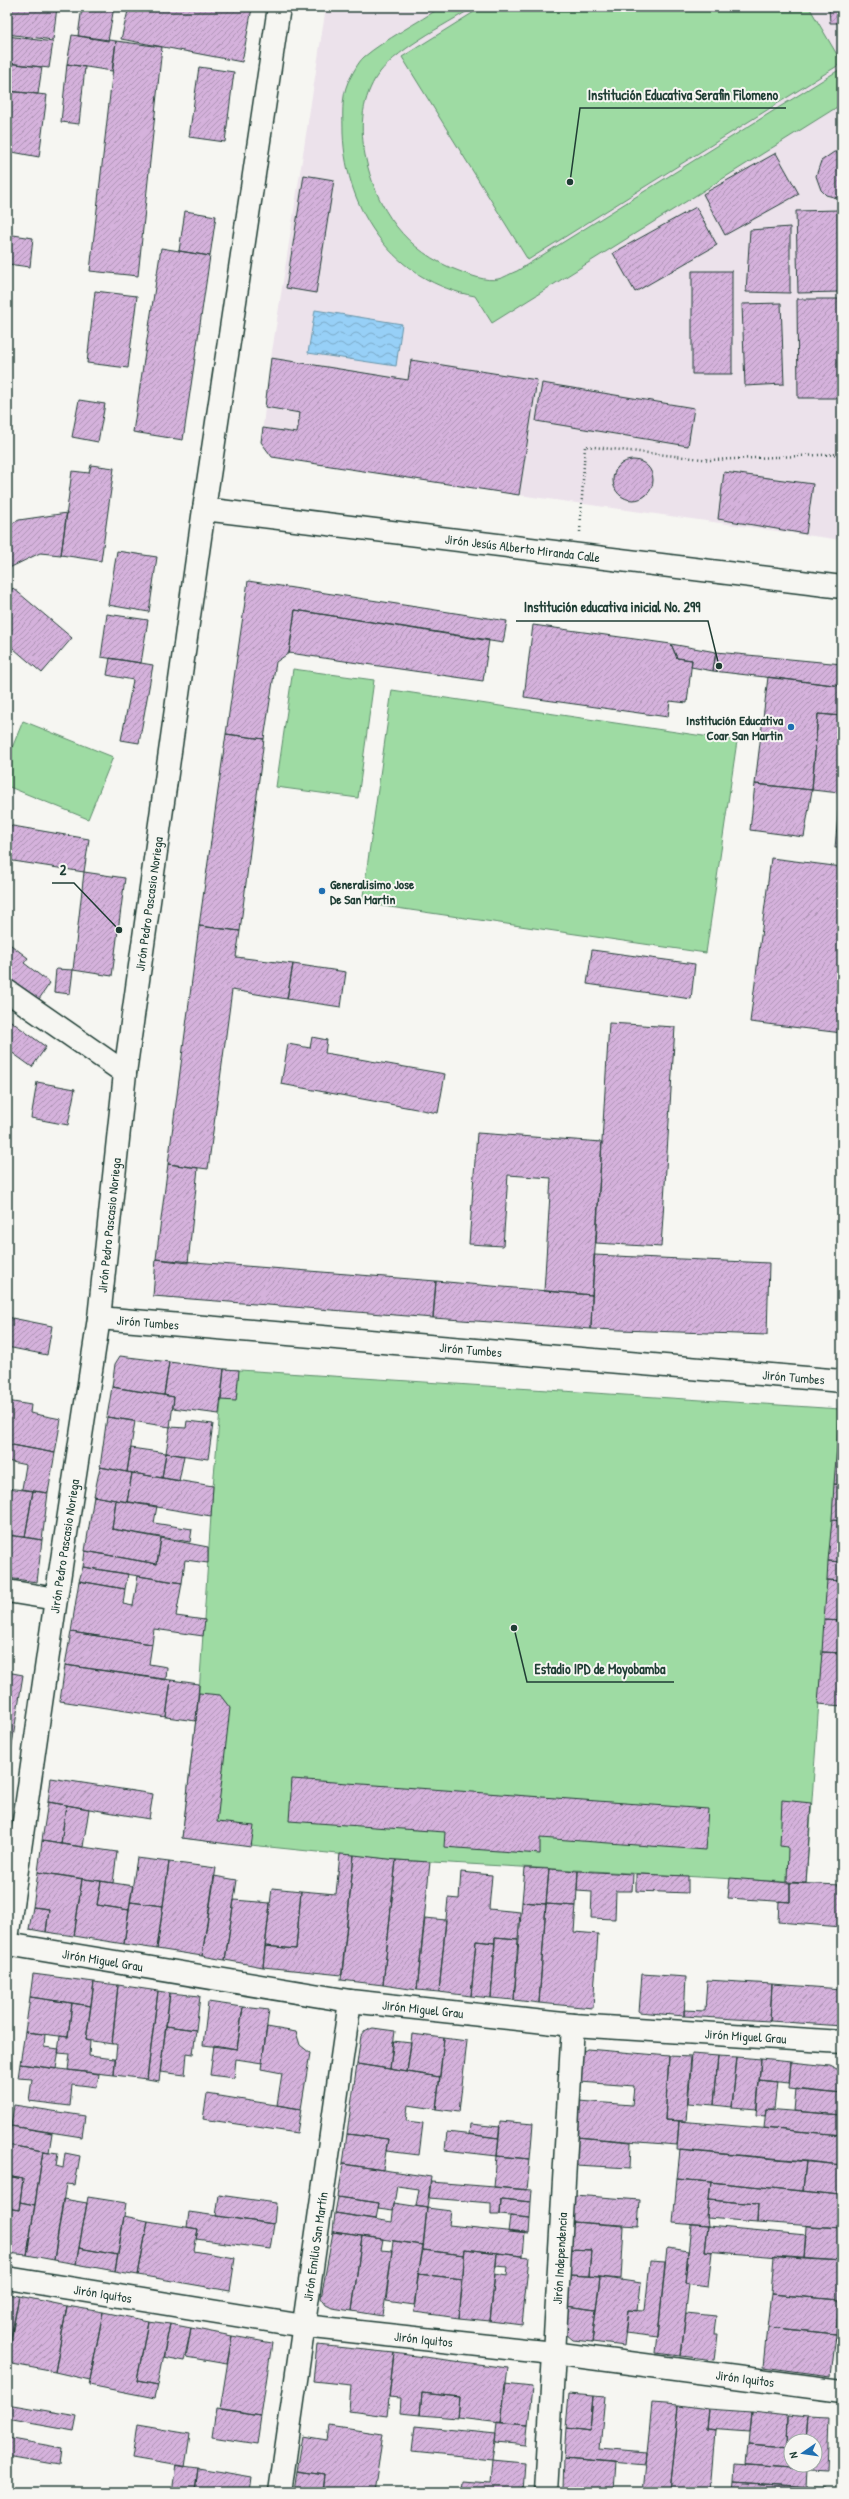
<svg xmlns="http://www.w3.org/2000/svg" width="849" height="2499" font-family="'Patrick Hand',sans-serif">
	<defs>
		<pattern id="water-waves" width="16" height="10" patternUnits="userSpaceOnUse"><rect width="16" height="10" fill="#97d0f7"/><path d="M0 5q4-4 8 0t8 0" fill="none" stroke="#7baac9"/></pattern>
		<pattern id="building-hatch" width="6" height="6" patternUnits="userSpaceOnUse"><rect width="6" height="6" fill="#d5b2dc"/><path d="M-1 1l2-2M0 6l6-6M5 7l2-2" fill="none" stroke="#ac92b3"/></pattern>
	</defs>
	<rect width="100%" height="100%" fill="#f6f6f2"/>
	<filter id="ink" filterUnits="userSpaceOnUse"><feTurbulence type="fractalNoise" baseFrequency=".025" numOctaves="2"/><feDisplacementMap in="SourceGraphic" scale="8" xChannelSelector="R" yChannelSelector="G"/><feConvolveMatrix kernelMatrix="1 2 1 2 8 2 1 2 1" color-interpolation-filters="sRGB"/></filter>
	<g filter="url(#ink)">
		<!-- built -->
		<path fill="#ece2eb" d="M326,7H842V540L519,495L272,457L261,442L271,358Z"/>
		<!-- pitch -->
		<path fill="#9edba3" stroke="#5e8c6c" d="M441,7H474C445,25 392,51 375,79C361,103 360,129 365,155C376,209 406,252 459,271C470,275 486,282 498,279C504,278 511,273 517,271L842,68V104L492,323L475,296C395,282 346,213 343,133C343,117 341,98 348,82C352,75 358,62 364,57C384,40 419,22 441,7Z
			M482,7H809L842,63L528,260L402,57Z
			M293,669L374,680L358,798L276,787Z
			M392,690L737,741L706,953L362,903Z
			M23,721L113,757L88,819L7,786V760Z
			M224,1369L840,1409L806,1883L396,1860L182,1838L199,1693L213,1486Z"/>
		<!-- water -->
		<path fill="url(#water-waves)" stroke="#6795a9" d="M315,310L402,324L396,366L308,353Z"/>
		<!-- building -->
		<path fill="url(#building-hatch)" stroke="#1f3d34" d="M7,7H57L53,40L7,34Z
			M82,7H114L108,41L78,36Z
			M129,7L252,8L242,62L121,39Z
			M829,7H842V23H830Z
			M72,35L116,41L112,71L67,64Z
			M7,36L53,42L49,68L7,63Z
			M116,41L162,47L138,276L90,271Z
			M7,63L42,67L38,94L7,91Z
			M67,64L85,67L79,124L61,122Z
			M199,67L234,72L225,142L189,137Z
			M7,91L47,95L39,157L7,151Z
			M834,152H842L841,199L826,195L821,190L816,176L821,161Z
			M776,153L799,194L725,235L703,194Z
			M304,175L334,180L316,293L286,288Z
			M696,207L717,245L635,292L613,253Z
			M838,210L839,292L798,293L796,211Z
			M185,211L216,216L210,256L179,251Z
			M790,227V293L746,292L750,230Z
			M7,234L33,238L30,267L7,264Z
			M161,248L210,256L183,440L133,432Z
			M692,271H732V374H692Z
			M95,291L137,296L128,368L87,363Z
			M797,299H842V398H798Z
			M781,303L784,384L745,386L742,304Z
			M271,358L408,380L411,360L537,380L519,495L272,457L261,442L263,428L297,433L300,413L265,407Z
			M542,383L694,408L688,446L536,421Z
			M79,400L105,404L98,442L72,437Z
			M613 480a20 20 0 1 1 40 0a20 20 0 1 1-40 0Z
			M91,465L114,468L101,561L61,555L72,471L89,473Z
			M724,472L813,484L806,534L718,519Z
			M67,513L61,555L40,553L7,569V526L19,520Z
			M117,551L157,557L149,612L108,605Z
			M248,581L507,621L503,643L295,610L289,653L276,662L264,739L226,734Z
			M13,588L72,638L42,673L7,643V595Z
			M295,610L489,640L483,681L289,653Z
			M107,614L148,620L141,663L101,657Z
			M533,625L671,644L677,658L692,660L687,703L670,701L668,717L524,697Z
			M671,644L716,652L713,671L691,667L692,660L677,658Z
			M716,652L842,664V686L713,671Z
			M110,658L153,665L139,743L121,740L133,680L107,675Z
			M768,677L842,686V716L818,714L812,790L755,784Z
			M818,714L842,716V848H835L840,793L812,790Z
			M226,734L264,739L240,931L199,926Z
			M755,784L812,790L804,837L750,830Z
			M7,825L89,839L84,872L7,860Z
			M771,858L842,867V1033L750,1022Z
			M84,872L125,878L112,976L73,970Z
			M199,926L240,931L236,957L293,964L287,999L232,990L208,1169L168,1164Z
			M7,942L28,958L24,963L50,983L37,1002L7,979Z
			M592,950L695,964L691,999L587,984Z
			M293,964L346,972L341,1007L287,999Z
			M56,969L73,970L70,994L54,992Z
			M8,1019L46,1047L32,1067L7,1049Z
			M609,1023L675,1027L661,1247L596,1243Z
			M312,1037L327,1040L325,1053L445,1074L438,1113L281,1084L288,1044L310,1048Z
			M37,1082L75,1089L68,1125L31,1118Z
			M477,1133L602,1142L592,1295L544,1291L551,1178L508,1175L503,1246L469,1244Z
			M168,1164L198,1168L188,1263L156,1259Z
			M594,1255L769,1263L767,1335L591,1329Z
			M156,1259L436,1281L433,1318L153,1296Z
			M436,1281L592,1295L591,1329L433,1318Z
			M7,1317L52,1326L47,1355L7,1347Z
			M120,1356L169,1362L164,1395L112,1387L115,1364Z
			M169,1362L224,1369L219,1414L173,1408L174,1397L164,1395Z
			M224,1369L239,1370L236,1401L221,1400Z
			M112,1387L174,1397L170,1427L107,1417Z
			M7,1401L31,1405L30,1413L61,1419L55,1453L7,1444Z
			M840,1409H842V1433H838Z
			M107,1417L135,1421L127,1472L100,1467Z
			M187,1421L213,1424L208,1459L166,1453L170,1427L186,1428Z
			M838,1433H842V1485L834,1484Z
			M7,1444L55,1453L48,1493L22,1489L26,1465L7,1461Z
			M131,1448L166,1453L162,1478L127,1472Z
			M166,1453L184,1456L179,1481L162,1478Z
			M100,1467L132,1473L127,1502L94,1496Z
			M132,1473L213,1486L211,1516L127,1502Z
			M834,1484L842,1485V1521L832,1520Z
			M7,1488L33,1491L25,1537L7,1535Z
			M33,1491L48,1493L42,1540L25,1537Z
			M94,1496L116,1500L112,1529L161,1538L157,1564L85,1551Z
			M116,1500L157,1506L154,1523L192,1529L190,1542L112,1529Z
			M832,1520L842,1521V1562L828,1561Z
			M7,1535L42,1540L37,1582L7,1578Z
			M161,1538L208,1547V1563L185,1560L182,1583L83,1567L85,1551L157,1564Z
			M828,1561L842,1562V1581L827,1580Z
			M83,1567L128,1574L125,1589L79,1581Z
			M138,1576L182,1583L176,1616L205,1620L203,1636L154,1629L152,1644L71,1632L79,1581L125,1589L123,1604L133,1606Z
			M827,1580L842,1581V1621L824,1620Z
			M824,1620L842,1621V1653L822,1652Z
			M71,1632L152,1644L149,1664L167,1667L166,1680L65,1665Z
			M822,1652L842,1653V1706L818,1704Z
			M65,1665L171,1680L166,1717L60,1701Z
			M7,1672L23,1675L13,1738L7,1737Z
			M171,1680L199,1684L196,1721L166,1717Z
			M199,1693L220,1695L230,1708L217,1822L254,1826L251,1847L182,1838Z
			M7,1737L13,1738L7,1778Z
			M51,1778L153,1794L149,1819L48,1802Z
			M292,1779L708,1809L705,1850L540,1838V1854L444,1847L445,1832L289,1821Z
			M782,1800L811,1803L806,1883L787,1882L788,1847L780,1846Z
			M48,1802L66,1805L61,1844L42,1841Z
			M66,1805L89,1809L83,1847L61,1844Z
			M42,1841L117,1852L113,1883L38,1872Z
			M340,1854L354,1855L342,1975L263,1967L265,1946L296,1949L301,1891L336,1894Z
			M354,1855L396,1860L383,1985L341,1980Z
			M137,1858L169,1862L163,1906L130,1902Z
			M396,1860L430,1862L417,1990L383,1985Z
			M169,1862L216,1868L202,1956L157,1949Z
			M525,1868L549,1869L546,1904L522,1902Z
			M549,1869L578,1871L576,1906L546,1904Z
			M578,1871L633,1874L632,1891H616L615,1919L591,1918L592,1892L577,1891Z
			M38,1872L82,1879L74,1936L46,1932L49,1909L33,1907Z
			M461,1872L492,1875L489,1909L520,1912L518,1939L495,1937V1943L476,1941L471,1996L439,1992L448,1898L459,1899Z
			M636,1874L688,1876V1893L636,1891Z
			M214,1876L237,1880L225,1960L202,1956Z
			M730,1878L790,1883V1902L728,1898Z
			M82,1879L101,1881L97,1905L129,1910L124,1944L74,1936Z
			M101,1881L133,1886L129,1910L97,1905Z
			M790,1883L842,1885V1927L778,1922L779,1901L790,1902Z
			M272,1888L301,1891L296,1949L265,1946Z
			M234,1900L270,1903L263,1967L225,1960Z
			M130,1902L163,1906L157,1949L124,1944Z
			M522,1902L546,1904L539,2003L514,2000Z
			M546,1904L576,1906L574,1932L598,1934L593,2008L539,2003Z
			M33,1907L49,1909L46,1932L29,1929Z
			M425,1918L446,1920L439,1992L417,1990Z
			M495,1937L518,1939L514,2000L491,1998Z
			M476,1941L495,1943L491,1998L471,1996Z
			M33,1974L94,1982L91,2006L30,1997Z
			M642,1974L686,1977L684,2016L639,2012Z
			M707,1980L772,1984L770,2021L684,2016V2010L705,2011Z
			M94,1982L118,1985L112,2044L86,2040Z
			M772,1984L842,1989V2026L770,2021Z
			M118,1985L158,1991L147,2079L114,2075L117,2044H112Z
			M158,1991L170,1993L159,2081L147,2079Z
			M170,1993L200,1996L196,2030L166,2026Z
			M30,1997L72,2003L68,2037L25,2032Z
			M208,2002L243,2007L237,2049L203,2045Z
			M72,2003L91,2006L86,2040L90,2041L89,2056L115,2059L114,2075L68,2070L70,2054L58,2053L60,2036L68,2037Z
			M243,2007L269,2010L262,2063L236,2059L234,2078L210,2075L214,2045L237,2049Z
			M166,2026L196,2030L193,2054L187,2053L185,2075L160,2072Z
			M267,2027L296,2032L300,2045L310,2053L301,2109L277,2105L282,2073L261,2069Z
			M373,2028L395,2031L390,2069L357,2064L361,2036L366,2030Z
			M25,2032L45,2034L44,2047L59,2049L56,2069L20,2064Z
			M412,2034L444,2038L440,2077L407,2072Z
			M444,2038L467,2041L459,2112L436,2109Z
			M393,2041L411,2043L407,2072L390,2069Z
			M587,2049L669,2056L665,2120L679,2121L677,2145L576,2137L579,2101L632,2105L634,2086L580,2082L581,2053Z
			M692,2054L718,2056L714,2105L688,2103Z
			M669,2056L691,2057L686,2121L665,2120Z
			M718,2056L737,2057L732,2107L714,2105Z
			M737,2057L761,2059L757,2109L732,2107Z
			M761,2059L791,2062L789,2083L759,2080Z
			M791,2062L830,2066L842,2072V2094L789,2089Z
			M20,2064L99,2074L97,2087L72,2084L70,2106L29,2101L32,2079L18,2078Z
			M357,2064L440,2077L436,2109L408,2105L406,2121L423,2123L419,2155L386,2151L388,2139L347,2134Z
			M759,2080L777,2082L774,2109H766L765,2116L756,2115Z
			M796,2089L842,2094V2115L794,2111Z
			M207,2094L301,2109L297,2133L203,2119Z
			M14,2105L85,2116L82,2137L11,2126Z
			M766,2109L842,2115V2135L764,2128Z
			M500,2121L533,2124L530,2159L497,2156Z
			M679,2121L842,2135V2165L677,2150Z
			M470,2124L500,2127L499,2138L469,2134Z
			M11,2126L52,2133L49,2152L8,2145Z
			M447,2132L499,2138L497,2156L445,2150Z
			M347,2134L388,2139L383,2170L343,2164Z
			M576,2137L631,2142L630,2168L575,2165Z
			M8,2145L43,2151L35,2205L20,2202L23,2179L7,2176Z
			M680,2150L806,2161L803,2191L677,2179Z
			M43,2151L58,2153L56,2166L63,2168L65,2153L80,2156L75,2185L66,2184L54,2260L27,2255Z
			M497,2156L530,2159L527,2190L494,2187Z
			M806,2161L842,2165L840,2195L803,2191Z
			M343,2164L431,2177L427,2208L416,2206L419,2189L397,2186L393,2210L378,2208L379,2203L338,2197Z
			M7,2176L23,2179L19,2210L7,2208Z
			M677,2179L711,2182L707,2218L708,2226L673,2223Z
			M431,2182L532,2190L531,2202L501,2199L500,2215H491V2203L429,2198Z
			M711,2182L840,2195L839,2210H842V2228L757,2222L758,2204L709,2200Z
			M219,2195L276,2203L274,2224L216,2216Z
			M574,2195L640,2200L638,2226L573,2222Z
			M88,2197L126,2203L118,2255L79,2248Z
			M338,2197L379,2203L376,2219L335,2213Z
			M63,2199L87,2203L76,2264L54,2260Z
			M501,2199L531,2202L530,2218L500,2215Z
			M709,2200L758,2204L757,2222L707,2218Z
			M20,2202L35,2205L27,2255L7,2253V2208L19,2210Z
			M394,2203L427,2208L423,2245L333,2232L335,2213L392,2222Z
			M427,2208L451,2211L449,2225L525,2233L523,2256L465,2249L464,2255L423,2250Z
			M189,2212L274,2224L270,2249L196,2239L198,2229L187,2227Z
			M124,2216L148,2221L138,2275L115,2271Z
			M510,2216L530,2218L529,2234L508,2232Z
			M148,2221L198,2229L194,2251L235,2258L230,2291L138,2275Z
			M573,2222L624,2226L621,2279L589,2276L591,2250L570,2249Z
			M691,2225L708,2226L705,2251L712,2252L708,2286L685,2283Z
			M708,2226L806,2235L804,2259L705,2251Z
			M806,2226L842,2228V2261L804,2259Z
			M333,2232L362,2236L352,2311L332,2308L326,2305L321,2298Z
			M362,2236L383,2239L381,2250L392,2251L383,2316L352,2311Z
			M393,2241L423,2245L414,2305L386,2301Z
			M79,2248L118,2255L115,2271L76,2264Z
			M667,2248L688,2251L685,2283H689L681,2356L656,2353Z
			M465,2249L497,2253L490,2321L459,2318Z
			M570,2249L591,2250L589,2276L569,2275Z
			M423,2250L464,2255L463,2279L418,2274Z
			M497,2253L529,2257L522,2325L490,2321L495,2274L507,2276L508,2267L496,2266Z
			M774,2256L842,2261L839,2300L771,2294Z
			M650,2261L665,2262L658,2337L625,2333L628,2310L645,2311Z
			M418,2274L463,2279L459,2318L414,2312Z
			M569,2275L600,2277L596,2310L566,2306Z
			M600,2277L641,2283L638,2311L628,2310L624,2346L592,2342Z
			M7,2294L19,2296L7,2357Z
			M771,2294L839,2300L836,2334L767,2327Z
			M19,2296L67,2306L55,2372L7,2363Z
			M67,2306L103,2312L90,2380L55,2372Z
			M566,2306L596,2310L592,2342L573,2340L566,2334Z
			M103,2312L148,2321L137,2381L158,2385L155,2398L89,2385Z
			M686,2313L716,2316L714,2334H718L715,2360L681,2356Z
			M148,2321L170,2324L158,2385L137,2381Z
			M170,2324L191,2328L184,2361L163,2357Z
			M767,2327L836,2334L831,2376L763,2367Z
			M191,2328L232,2336L227,2364L186,2357Z
			M232,2336L272,2343L261,2416L220,2410Z
			M317,2345L394,2353L387,2416L349,2411L351,2385L313,2381Z
			M394,2353L508,2368L501,2423L458,2418L460,2397L422,2393L420,2415L400,2413L401,2398L389,2397Z
			M505,2384L532,2387L528,2425L501,2423Z
			M422,2393L460,2397L458,2418L420,2415Z
			M569,2394L593,2396L590,2431L566,2428Z
			M593,2396L605,2397L600,2448L647,2452L646,2465L564,2458L566,2428L590,2431Z
			M652,2403L679,2405L670,2492H643Z
			M7,2404L77,2416L74,2431L7,2419Z
			M679,2405L708,2409L706,2429L715,2430L710,2492H670Z
			M216,2409L261,2416L257,2444L212,2437Z
			M708,2409L751,2412L749,2432L706,2429Z
			M751,2412L788,2416L787,2447L748,2444Z
			M788,2416L808,2418L806,2441H791V2447H787Z
			M808,2418L829,2419L827,2471L746,2466L748,2444L791,2447V2465H815V2441H806Z
			M497,2422L528,2425L526,2445L495,2442Z
			M137,2425L190,2434L185,2467L132,2458Z
			M329,2426L383,2434L374,2492H323L325,2475L297,2471L303,2436L327,2440Z
			M415,2426L496,2434L492,2460L412,2452Z
			M7,2438L62,2448L60,2465L7,2456Z
			M564,2458L616,2462L614,2492L563,2488Z
			M492,2460L525,2463L523,2492H415L416,2487L461,2491L462,2481L490,2483Z
			M176,2465L198,2468L195,2492H172Z
			M735,2465L807,2470L806,2487L734,2482Z
			M198,2468L252,2477L250,2492H195Z
			M297,2471L325,2475L323,2492H294Z
			M734,2482L826,2488V2492H733Z
			M563,2488L610,2492H562Z"/>
		<g fill="none" stroke-linecap="round" stroke-linejoin="round">
			<!-- minor casing -->
			<g stroke="#1f3d34" stroke-width="25">
				<g id="minor">
					<path id="s1" d="M204,509L842,587"/>
					<path d="M7,991L125,1073"/>
					<path id="s2" d="M99,1318L842,1381"/>
					<path d="M7,1591L56,1599"/>
					<path id="s3" d="M7,1939L56,1599L99,1318L125,1073L204,509L279,7"/>
					<path id="s4" d="M7,1944L350,2001L573,2025L842,2042"/>
					<path id="s5" d="M7,2278L304,2326L553,2353L842,2391"/>
					<path id="s6" d="M280,2492L350,2001"/>
					<path id="s7" d="M546,2492L573,2025"/>
				</g>
			</g>
			<!-- path -->
			<path stroke="#1f3d34" stroke-width="2.5" stroke-dasharray="1 3" stroke-linecap="butt" d="M580,532L585,446L711,460L842,454"/>
			<!-- minor -->
			<use href="#minor" stroke="#f6f6f2" stroke-width="22"/>
		</g>
	</g>
	<!-- markers -->
	<g fill="#1f6fb2" stroke="#f6f6f2" stroke-width="1.5">
		<circle cx="791" cy="727" r="4"/>
		<circle cx="322" cy="891" r="4"/>
	</g>
	<g text-anchor="middle" dominant-baseline="central" stroke-width="4" stroke-linejoin="round" paint-order="stroke">
		<!-- street labels -->
		<g font-size="13" fill="#1f3d34" stroke="#f6f6f2">
			<text stroke="none"><textPath href="#s1" startOffset="321">Jirón Jesús Alberto Miranda Calle</textPath></text>
			<text stroke="none"><textPath href="#s3" startOffset="1045">Jirón Pedro Pascasio Noriega</textPath></text>
			<text stroke="none"><textPath href="#s3" startOffset="721">Jirón Pedro Pascasio Noriega</textPath></text>
			<text stroke="none"><textPath href="#s2" startOffset="49">Jirón Tumbes</textPath></text>
			<text stroke="none"><textPath href="#s2" startOffset="373">Jirón Tumbes</textPath></text>
			<text stroke="none"><textPath href="#s2" startOffset="697">Jirón Tumbes</textPath></text>
			<text stroke="none"><textPath href="#s3" startOffset="397">Jirón Pedro Pascasio Noriega</textPath></text>
			<text stroke="none"><textPath href="#s4" startOffset="97">Jirón Miguel Grau</textPath></text>
			<text stroke="none"><textPath href="#s4" startOffset="421">Jirón Miguel Grau</textPath></text>
			<text stroke="none"><textPath href="#s4" startOffset="745">Jirón Miguel Grau</textPath></text>
			<text stroke="none"><textPath href="#s6" startOffset="248">Jirón Emilio San Martín</textPath></text>
			<text stroke="none"><textPath href="#s7" startOffset="234">Jirón Independencia</textPath></text>
			<text stroke="none"><textPath href="#s5" startOffset="97">Jirón Iquitos</textPath></text>
			<text stroke="none"><textPath href="#s5" startOffset="421">Jirón Iquitos</textPath></text>
			<text stroke="none"><textPath href="#s5" startOffset="745">Jirón Iquitos</textPath></text>
		</g>
		<!-- poi labels -->
		<g font-size="13" font-weight="bold" fill="#1f3d34" stroke="#f6f6f2" text-anchor="end">
			<text x="783" y="720">Institución Educativa<tspan x="783" dy="15">Coar San Martin</tspan></text>
			<text x="330" y="884" text-anchor="start">Generalisimo Jose<tspan x="330" dy="15">De San Martin</tspan></text>
		</g>
	</g>
	<!-- callouts -->
	<path fill="none" stroke="#1f3d34" stroke-width="1.5" d="M570 182L580 108H786M719 666L708 621H516M119 930L74 883H52M514 1628L527 1682H674"/>
	<g fill="#1f3d34" stroke="#f6f6f2" stroke-width="1.5">
		<circle cx="570" cy="182" r="4"/>
		<circle cx="719" cy="666" r="4"/>
		<circle cx="119" cy="930" r="4"/>
		<circle cx="514" cy="1628" r="4"/>
	</g>
	<g font-size="14" text-anchor="middle" font-weight="bold" fill="#1f3d34" stroke="#f6f6f2" stroke-width="4" stroke-linejoin="round" paint-order="stroke">
		<text x="683" y="100">Institución Educativa Serafin Filomeno</text>
		<text x="612" y="612">Institución educativa inicial No. 299</text>
		<text x="63" y="875">2</text>
		<text x="600" y="1674">Estadio IPD de Moyobamba</text>
	</g>
	<!-- margin -->
	<rect width="849" height="2499" fill="none" stroke="#f6f6f2" stroke-width="24"/>
	<rect x="12" y="12" width="825" height="2475" fill="none" stroke="#1f3d34" stroke-width="1.5" filter="url(#ink)"/>
	<!-- north arrow -->
	<g transform="translate(803 2453) rotate(257)"><circle r="19" fill="#f6f6f2" stroke="#a0aca6"/>
	<path d="M0-3L7 15L0 10L-7 15Z" fill="#1f6fb2"/>
	<text y="-6" font-size="11" font-weight="bold" text-anchor="middle" fill="#1f3d34">N</text>
	</g>
</svg>
